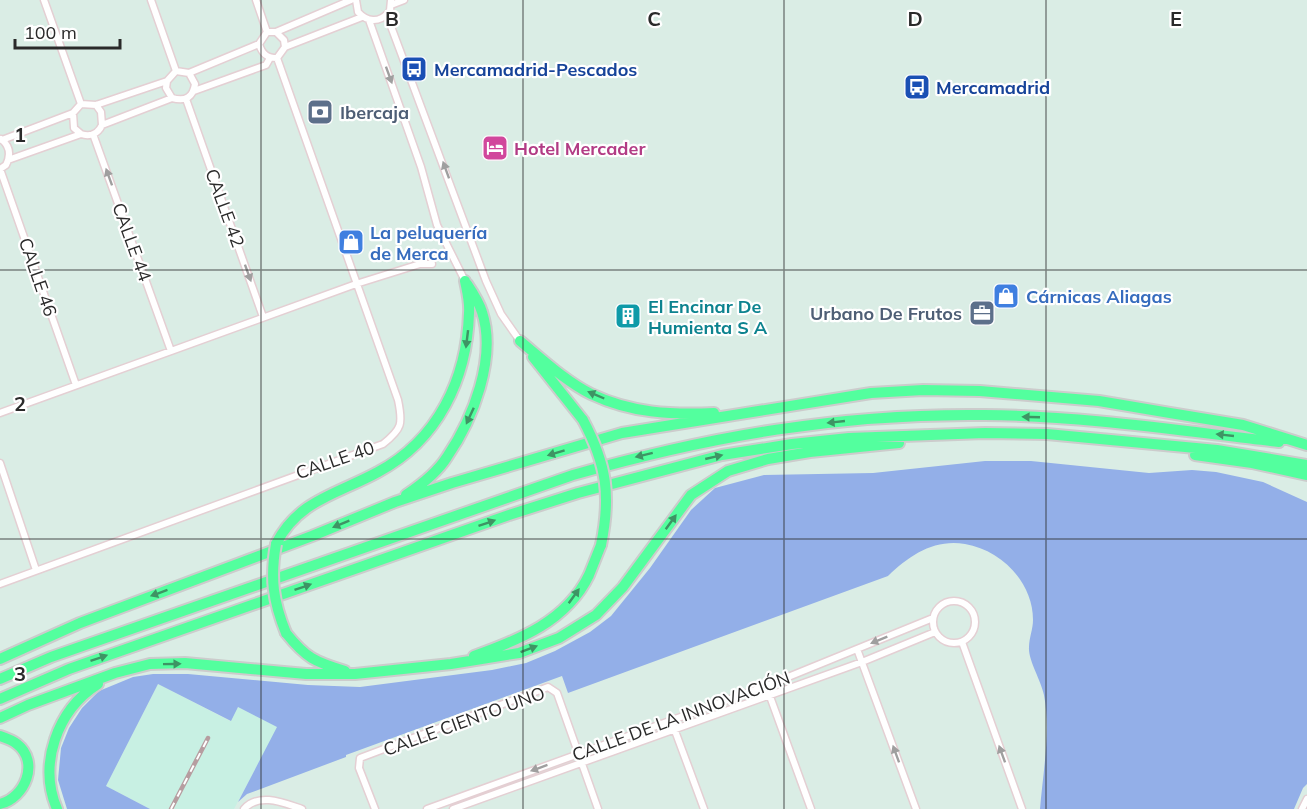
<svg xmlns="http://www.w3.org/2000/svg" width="1307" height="809" font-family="Mulish,sans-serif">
	<rect width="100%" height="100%" fill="#daede5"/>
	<!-- education -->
	<path fill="#c8f0e3" d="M158,684L230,721L238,707L278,727L234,809H150L106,786Z"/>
	<!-- green -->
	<path fill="#93afe8" d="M985,461H1031L1149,473L1192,470L1216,472L1263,482L1307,502V784L1303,788L1294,809H1040C1043,772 1051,731 1044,695C1041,680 1028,660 1029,647C1029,638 1033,629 1033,620C1033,582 1001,550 965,544C934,539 910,555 888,576L568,693L562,676L346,755V757L247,794L238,802L277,727L238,707L231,721L158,684L106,786L150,809H67L58,780L61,748L69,728L82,708L99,691L133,677L153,674H188L308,685L360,687L492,670L526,663L555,651L590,632L611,616L650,568L691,510L715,488L764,475L873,473Z"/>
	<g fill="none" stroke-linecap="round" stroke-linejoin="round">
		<!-- minor casing -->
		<g stroke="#e4cfd3" stroke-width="9">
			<path id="minor" d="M44,0L81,104
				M151,0L176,71
				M256,0L267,32
				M356,0L358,12C367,22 379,23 388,13
				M391,0L389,21L486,281L501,314L520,341
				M391,5L404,0
				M369,20L421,167L437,225L465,281
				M276,32L284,40L285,47L277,58C267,58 262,54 259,44L267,32H276L351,0
				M285,47L362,17
				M189,73L259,44
				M167,81L166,88L172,98
				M194,91L266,65L270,58
				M186,99L263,317
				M96,105L101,112L102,125
				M73,113L74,128L81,134
				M93,134L171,351
				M2,140L73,113L81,104L96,105L167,81L176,71L189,73L195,84C193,97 186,102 172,98L102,125C98,134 90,137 81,134L8,160
				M0,169L76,385
				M0,169L6,165C11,155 10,146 1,139
				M0,413L356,284L420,264H432
				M0,463L36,570
				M0,584L383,444C402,429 403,424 398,400L277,58
				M933 622a21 21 0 1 1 42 0a21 21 0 1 1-42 0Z
				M962,642L1022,809
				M857,649L916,809
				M768,691L811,809
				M671,720L704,809
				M244,809C259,792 284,803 302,809
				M375,809L359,768L360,758L548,687L557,693L598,809
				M427,809L766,686L933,618
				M453,809L862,662L935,632
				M1302,809L1307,799"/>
		</g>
		<!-- motorway casing -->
		<g stroke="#ccc" stroke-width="14">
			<path id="motorway" d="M520,341C542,359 565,381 591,394C631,413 671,415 714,413
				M533,357L583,420
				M1195,455L1252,463L1307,475
				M406,495C421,485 437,473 447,457C473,419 497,358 482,312C479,302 473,293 467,284
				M276,544C298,500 338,494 378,472C438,440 467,379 469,313C470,302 467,291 465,281
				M286,633C306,658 315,662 345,671
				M474,656C519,640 567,621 589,575C593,565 597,555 601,545
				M0,659L80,623L312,536L395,502L452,483L622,433L871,393L923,390L980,391L1099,401L1170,413L1243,425L1307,445
				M0,679L51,657L573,475C710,436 842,413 985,415C1083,416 1182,431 1279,442
				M0,699L69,669L509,515L578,493L722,455L792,444L849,438L985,433L1047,434L1217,450L1307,465
				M0,718L28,705L115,673L150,664L185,663L306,674H355L451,664L519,653L559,638L596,615L623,587L691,495L728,471L768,459L810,452L899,443
				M0,736C6,738 12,740 17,744C40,762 25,798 0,804
				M57,809C38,764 57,710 98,684"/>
		</g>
		<!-- minor -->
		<use href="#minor" stroke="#fff" stroke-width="6"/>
		<!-- motorway -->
		<use href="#motorway" stroke="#53ff9e" stroke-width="10"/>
		<!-- rail casing -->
		<g stroke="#b69da0" stroke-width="4.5">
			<path id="rail" d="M171,809L208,738"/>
		</g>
		<!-- rail -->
		<use href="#rail" stroke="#fff" stroke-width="2" stroke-dasharray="7" stroke-linecap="butt"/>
		<!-- motorway-bridge casing -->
		<g stroke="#ccc" stroke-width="14" stroke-linecap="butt">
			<path id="motorway-bridge" d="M583,420C607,465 611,496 601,545
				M276,544C270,578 273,601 286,633"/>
		</g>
		<!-- motorway-bridge -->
		<use href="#motorway-bridge" stroke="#53ff9e" stroke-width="10"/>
	</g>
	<!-- one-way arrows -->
	<defs><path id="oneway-solid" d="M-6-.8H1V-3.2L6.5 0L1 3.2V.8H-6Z" transform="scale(1.5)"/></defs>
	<g fill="#9f9f9f">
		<use href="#oneway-solid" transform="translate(389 75) rotate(70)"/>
		<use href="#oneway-solid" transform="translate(446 170) rotate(-110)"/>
		<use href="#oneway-solid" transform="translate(109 177) rotate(-110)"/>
		<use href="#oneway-solid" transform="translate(248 273) rotate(70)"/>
		<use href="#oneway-solid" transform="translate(879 640) rotate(158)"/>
		<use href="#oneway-solid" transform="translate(896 754) rotate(-110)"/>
		<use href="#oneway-solid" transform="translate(1002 754) rotate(-110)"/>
		<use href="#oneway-solid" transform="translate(539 768) rotate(160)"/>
	</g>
	<g fill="#3e9464">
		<use href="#oneway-solid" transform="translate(467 339) rotate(97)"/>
		<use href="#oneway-solid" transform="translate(596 395) rotate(-157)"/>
		<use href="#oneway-solid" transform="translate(470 416) rotate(115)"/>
		<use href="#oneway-solid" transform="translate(1031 417) rotate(-178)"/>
		<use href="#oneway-solid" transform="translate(836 422) rotate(174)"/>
		<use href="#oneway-solid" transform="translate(1225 435) rotate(-174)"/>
		<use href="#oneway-solid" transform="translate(556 453) rotate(163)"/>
		<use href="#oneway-solid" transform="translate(644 455) rotate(166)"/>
		<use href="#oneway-solid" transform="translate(714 457) rotate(-13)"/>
		<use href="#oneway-solid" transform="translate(671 522) rotate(-54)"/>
		<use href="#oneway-solid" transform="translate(487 523) rotate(-19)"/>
		<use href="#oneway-solid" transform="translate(341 524) rotate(158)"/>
		<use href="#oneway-solid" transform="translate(303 587) rotate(-19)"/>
		<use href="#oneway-solid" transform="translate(159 593) rotate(160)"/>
		<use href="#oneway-solid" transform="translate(574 596) rotate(-54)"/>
		<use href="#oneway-solid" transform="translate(529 649) rotate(-21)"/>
		<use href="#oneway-solid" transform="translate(99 658) rotate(-19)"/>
		<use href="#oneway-solid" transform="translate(172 664) rotate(-1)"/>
	</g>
	<!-- grid -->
	<path fill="none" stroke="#2a2a2a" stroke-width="1.5" stroke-opacity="0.55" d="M261,0V809M523,0V809M784,0V809M1046,0V809M0,270H1307M0,539H1307"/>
	<!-- icons -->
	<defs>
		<g id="bus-square" transform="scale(1.35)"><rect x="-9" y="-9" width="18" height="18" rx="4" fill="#1a4fb4" stroke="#fff"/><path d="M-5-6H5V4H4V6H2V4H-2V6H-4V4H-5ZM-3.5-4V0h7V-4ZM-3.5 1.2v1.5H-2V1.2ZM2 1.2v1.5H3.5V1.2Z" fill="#fff"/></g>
		<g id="bank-square" transform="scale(1.35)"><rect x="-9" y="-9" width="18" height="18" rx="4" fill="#5c6f8a" stroke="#fff"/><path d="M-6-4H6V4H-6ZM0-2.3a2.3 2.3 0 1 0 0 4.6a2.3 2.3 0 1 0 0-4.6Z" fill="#fff"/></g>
		<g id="hotel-square" transform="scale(1.35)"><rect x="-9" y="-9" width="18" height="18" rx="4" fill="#d1479c" stroke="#fff"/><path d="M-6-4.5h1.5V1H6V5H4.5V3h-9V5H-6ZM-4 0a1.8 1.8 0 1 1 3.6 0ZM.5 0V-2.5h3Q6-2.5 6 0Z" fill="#fff"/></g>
		<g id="shop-square" transform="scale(1.35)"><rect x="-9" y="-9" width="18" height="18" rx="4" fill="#3f7fe0" stroke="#fff"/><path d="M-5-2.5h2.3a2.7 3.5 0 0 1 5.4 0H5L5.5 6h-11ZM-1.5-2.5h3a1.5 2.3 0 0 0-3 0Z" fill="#fff"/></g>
		<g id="office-square" transform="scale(1.35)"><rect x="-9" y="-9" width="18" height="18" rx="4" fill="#5c6f8a" stroke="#fff"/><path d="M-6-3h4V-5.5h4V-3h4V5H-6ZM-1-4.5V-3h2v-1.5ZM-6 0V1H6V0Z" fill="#fff"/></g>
		<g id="building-square" transform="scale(1.35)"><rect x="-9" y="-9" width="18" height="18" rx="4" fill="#0f9aa8" stroke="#fff"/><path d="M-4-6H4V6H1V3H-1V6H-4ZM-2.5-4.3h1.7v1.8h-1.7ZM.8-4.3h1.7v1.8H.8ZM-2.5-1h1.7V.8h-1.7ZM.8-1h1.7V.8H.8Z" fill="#fff"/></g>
	</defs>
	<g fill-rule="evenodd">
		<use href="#bus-square" x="414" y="69"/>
		<use href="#bus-square" x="917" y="87"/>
		<use href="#bank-square" x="320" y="112"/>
		<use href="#hotel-square" x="495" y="148"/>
		<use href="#shop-square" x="351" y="242"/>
		<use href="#shop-square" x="1006" y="296"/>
		<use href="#office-square" x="982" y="313"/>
		<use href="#building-square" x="628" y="316"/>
	</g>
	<g text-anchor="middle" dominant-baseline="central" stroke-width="4.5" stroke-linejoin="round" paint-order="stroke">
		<!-- transit labels -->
		<g font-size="18" font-weight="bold" fill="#164399" stroke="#fff" text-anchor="start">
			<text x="434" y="69">Mercamadrid-Pescados</text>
			<text x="936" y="87">Mercamadrid</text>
		</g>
		<!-- service labels -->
		<g font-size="18" font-weight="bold" fill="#4e5e75" stroke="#fff" text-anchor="start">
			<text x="340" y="112">Ibercaja</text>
			<text x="962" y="313" text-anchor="end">Urbano De Frutos</text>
		</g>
		<!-- hotel labels -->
		<g font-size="18" font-weight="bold" fill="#b23c85" stroke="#fff" text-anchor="start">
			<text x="514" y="148">Hotel Mercader</text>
		</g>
		<!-- street labels -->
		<g font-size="18" fill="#2a2a2a" stroke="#fff">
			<text transform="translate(225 208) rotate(70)">CALLE 42</text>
			<text transform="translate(132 242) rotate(70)">CALLE 44</text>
			<text transform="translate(38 277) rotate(71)">CALLE 46</text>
			<text transform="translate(335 460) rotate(-19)">CALLE 40</text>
			<text transform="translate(681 716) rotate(-20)">CALLE DE LA INNOVACIÓN</text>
			<text transform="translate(464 721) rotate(-20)">CALLE CIENTO UNO</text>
		</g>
		<!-- shop labels -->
		<g font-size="18" font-weight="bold" fill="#366cbe" stroke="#fff" text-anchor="start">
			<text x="370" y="232">La peluquería<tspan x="370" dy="21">de Merca</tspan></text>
			<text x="1026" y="296">Cárnicas Aliagas</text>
		</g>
		<!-- culture labels -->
		<g font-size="18" font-weight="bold" fill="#0d838f" stroke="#fff" text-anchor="start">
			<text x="648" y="306">El Encinar De<tspan x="648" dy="21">Humienta S A</tspan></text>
		</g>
	</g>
	<g font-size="20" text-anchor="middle" font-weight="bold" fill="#2a2a2a" stroke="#fff" stroke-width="4.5" stroke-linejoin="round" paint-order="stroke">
		<text x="392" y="26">B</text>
		<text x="654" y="26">C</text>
		<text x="915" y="26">D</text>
		<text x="1176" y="26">E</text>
		<text x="20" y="142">1</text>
		<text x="20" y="411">2</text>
		<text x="20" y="681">3</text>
	</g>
	<!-- scale -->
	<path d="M15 39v9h105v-9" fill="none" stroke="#2a2a2a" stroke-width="3"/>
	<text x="24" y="39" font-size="18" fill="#2a2a2a" stroke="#ffffff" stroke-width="4.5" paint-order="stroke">100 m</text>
</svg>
